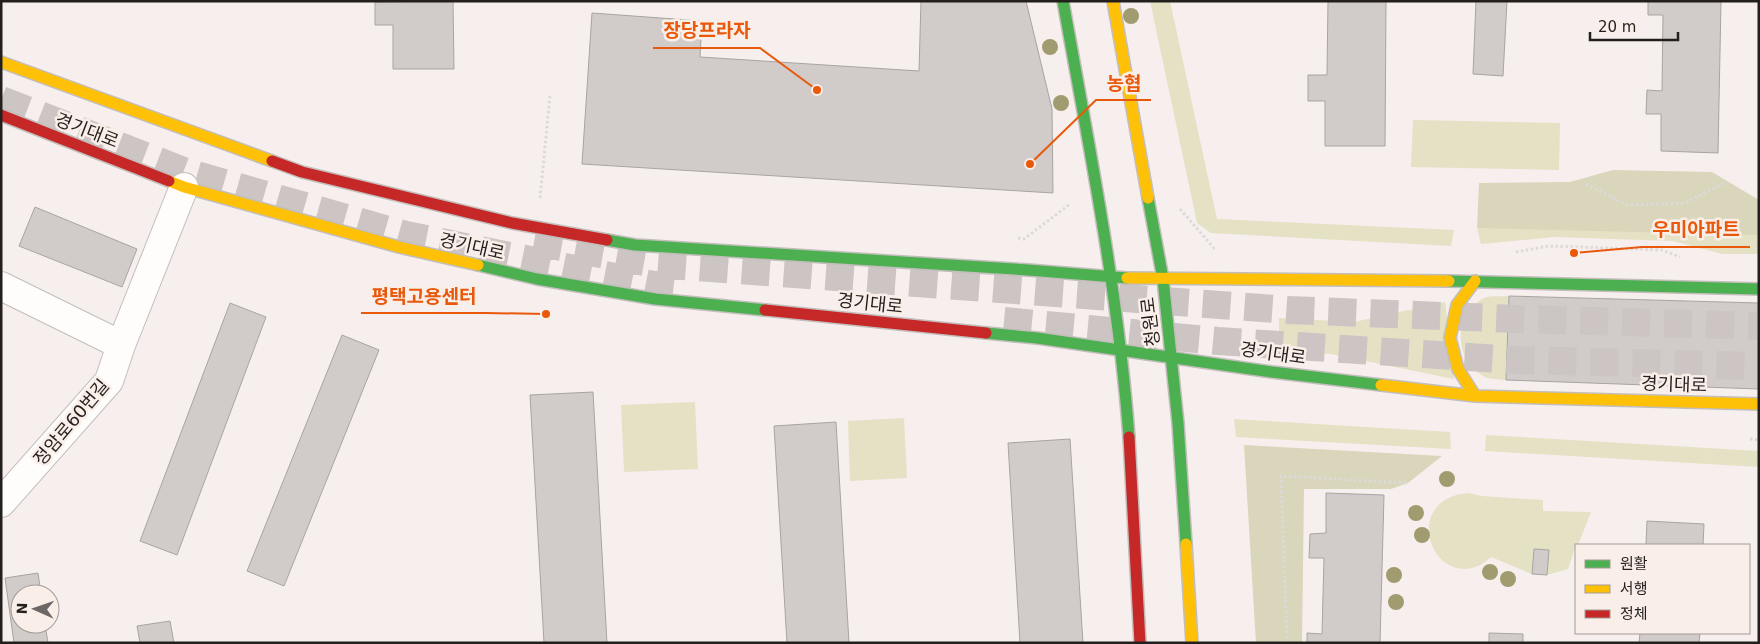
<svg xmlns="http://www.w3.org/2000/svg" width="1760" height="644" font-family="'DejaVu Sans','Noto Sans KR',sans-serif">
	<rect width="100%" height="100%" fill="#f6efed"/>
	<!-- green -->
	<path fill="#e4e1c5" d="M1150,1H1170L1217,219L1454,230L1451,246L1211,233L1197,223Z
		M1413,120L1560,123L1559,170L1411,167Z
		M1541,225L1759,234V254H1722L1673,241L1554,237L1481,244L1477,228Z
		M1509,296L1506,380C1499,379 1489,380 1483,376C1454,359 1453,317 1482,299C1488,295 1501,297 1509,296Z
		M1445,302L1454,379L1331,354L1279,350V318L1354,322Z
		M695,402L698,469L624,472L621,405Z
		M904,418L907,478L850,481L848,421Z
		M1234,419L1450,432L1451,449L1236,437Z
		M1486,435L1759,451V467L1485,451Z
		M1469,493L1482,496L1543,500V511L1591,512L1578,545H1576L1568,569L1547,575L1549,550H1534L1532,574L1491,557C1487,560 1483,564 1478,566C1429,586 1402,497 1469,493Z"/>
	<!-- forest -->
	<path fill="#d9d6bb" d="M1613,170L1712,172L1759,200V235L1477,228L1479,183L1570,182Z
		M1244,445L1442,456L1408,483L1391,489H1304L1302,643H1256Z"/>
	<!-- building -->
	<path fill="#d1ccc9" stroke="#a8a4a2" d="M453,1L454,69H393V25H375V2Z
		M921,1H1026L1052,109L1053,193L582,164L592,13L702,21L700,57L919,71Z
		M1328,1H1386L1385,146H1325V101H1308V75H1327Z
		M1476,1H1507L1503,76L1473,74Z
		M1648,1H1721L1718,153L1661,151V114H1646L1647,90L1662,91L1663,15H1648Z
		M35,207L137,249L122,287L19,246Z
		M1509,296L1759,303V389L1506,380Z
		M230,303L266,317L177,555L140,541Z
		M342,335L379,350L284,586L247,571Z
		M593,392L607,643H544L530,395Z
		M836,422L849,643H787L774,426Z
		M1070,439L1083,643H1020L1008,443Z
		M1326,493L1384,495L1380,643H1307V633L1322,634L1324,558H1309L1310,534L1326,533Z
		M1647,521L1704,524L1703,545H1646Z
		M1534,549L1549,550L1547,575L1532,574Z
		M38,573L41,594H20V624H45L48,643H14L5,578Z
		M170,621L174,643H140L137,626Z
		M1489,633L1523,634V643H1489Z
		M1640,633H1700L1699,643H1639Z"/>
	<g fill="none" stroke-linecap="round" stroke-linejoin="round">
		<!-- primary-tunnel -->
		<path stroke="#ccc5c3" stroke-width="28" stroke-dasharray="28 14" stroke-linecap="butt" d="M1,100L189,173L406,235L654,285L682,288
			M534,242L656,264L1289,310L1518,319L1759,326
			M1004,321L1218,341L1516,360L1759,366"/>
		<!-- street casing -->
		<g stroke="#c3bebc" stroke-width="30">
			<path id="street" d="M1,286L121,345
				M1,503L109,381L121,345L184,187"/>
		</g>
		<!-- fast casing -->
		<g stroke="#c3bebc" stroke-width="14">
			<path id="fast" d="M1063,1C1089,146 1118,290 1129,437
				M1148,198L1163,279L1178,423L1186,544
				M607,240L635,245L1028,270L1127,278
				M478,265L537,279L655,299L765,310
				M1449,281L1759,289
				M986,333L1037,338L1272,372L1381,385"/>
		</g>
		<!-- slow casing -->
		<g stroke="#c3bebc" stroke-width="14">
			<path id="slow" d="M1113,1L1148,198
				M1,62L272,161
				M169,181L184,187L399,247L478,265
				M1127,278L1449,281
				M1475,281L1457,305L1450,338L1458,369L1475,396
				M1381,385L1475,396L1759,404
				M1186,544L1192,643"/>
		</g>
		<!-- jam casing -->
		<g stroke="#c3bebc" stroke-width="14">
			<path id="jam" d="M1,115L169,181
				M272,161L302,172L512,223L607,240
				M765,310L986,333
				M1129,437L1140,643"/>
		</g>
		<!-- path -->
		<path stroke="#dcdad9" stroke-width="3" stroke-dasharray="2.5 2.5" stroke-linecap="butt" d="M1586,184L1627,205L1685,203L1726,182
			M540,198L550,96
			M1180,209L1214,248H1216
			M1018,238L1024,239L1070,204
			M1516,252L1549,246L1662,250L1680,257
			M1750,439L1759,440
			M1287,643L1281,476L1408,483"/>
		<!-- street -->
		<use href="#street" stroke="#fefdfc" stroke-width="28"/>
		<!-- fast -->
		<use href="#fast" stroke="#4caf50" stroke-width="11"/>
		<!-- slow -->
		<use href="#slow" stroke="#ffc107" stroke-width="11"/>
		<!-- jam -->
		<use href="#jam" stroke="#c62828" stroke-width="11"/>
	</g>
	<!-- trees -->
	<g fill="#a19c70">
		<circle cx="1131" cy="16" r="8"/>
		<circle cx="1050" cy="47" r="8"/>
		<circle cx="1061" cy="103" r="8"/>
		<circle cx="1447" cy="479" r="8"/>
		<circle cx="1416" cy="513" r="8"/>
		<circle cx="1422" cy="535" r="8"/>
		<circle cx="1490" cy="572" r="8"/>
		<circle cx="1394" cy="575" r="8"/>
		<circle cx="1508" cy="579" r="8"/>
		<circle cx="1396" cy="602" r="8"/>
	</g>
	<g text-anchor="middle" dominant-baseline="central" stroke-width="5" stroke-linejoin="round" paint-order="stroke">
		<!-- street labels -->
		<g font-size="18" fill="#231f1d" stroke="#faeee9">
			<text transform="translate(87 130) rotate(21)">경기대로</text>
			<text transform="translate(472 246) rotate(13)">경기대로</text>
			<text transform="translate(870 303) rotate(6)">경기대로</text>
			<text transform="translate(1150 322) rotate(-97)">청원로</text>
			<text transform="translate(1273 353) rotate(8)">경기대로</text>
			<text transform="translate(1674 384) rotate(2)">경기대로</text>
			<text transform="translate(71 422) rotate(-50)">정암로60번길</text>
		</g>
	</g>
	<!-- callouts -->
	<path fill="none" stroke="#e8590c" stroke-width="2" d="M817 90L760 48H653M1030 164L1096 100H1151M1574 253L1642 247H1750M546 314L486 313H361"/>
	<g fill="#e8590c" stroke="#faeee9" stroke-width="2">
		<circle cx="817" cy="90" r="5"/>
		<circle cx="1030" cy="164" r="5"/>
		<circle cx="1574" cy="253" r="5"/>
		<circle cx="546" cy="314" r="5"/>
	</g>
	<g font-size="19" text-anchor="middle" font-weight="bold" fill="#e8590c" stroke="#faeee9" stroke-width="5" stroke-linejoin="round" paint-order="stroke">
		<text x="707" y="37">장당프라자</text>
		<text x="1124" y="90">농협</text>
		<text x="1696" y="236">우미아파트</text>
		<text x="424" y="303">평택고용센터</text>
	</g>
	<!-- border -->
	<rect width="1760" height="644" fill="none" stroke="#231f1d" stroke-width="5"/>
	<!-- legend -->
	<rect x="1575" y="544" width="175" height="90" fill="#faeee9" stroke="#a49b97"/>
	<rect x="1585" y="560" width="25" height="8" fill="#4caf50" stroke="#a49b97"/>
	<text x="1620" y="569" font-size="15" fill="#231f1d">원활</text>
	<rect x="1585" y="585" width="25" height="8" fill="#ffc107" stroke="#a49b97"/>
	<text x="1620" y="594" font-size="15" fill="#231f1d">서행</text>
	<rect x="1585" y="610" width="25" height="8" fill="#c62828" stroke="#a49b97"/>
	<text x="1620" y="619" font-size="15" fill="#231f1d">정체</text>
	<!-- north arrow -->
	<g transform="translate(35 609) rotate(272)"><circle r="24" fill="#faeee9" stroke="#a49b97"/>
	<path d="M0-4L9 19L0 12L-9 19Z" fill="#6d6866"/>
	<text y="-8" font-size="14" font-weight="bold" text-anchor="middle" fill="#231f1d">N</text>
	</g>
	<!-- scale -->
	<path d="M1590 32v8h88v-8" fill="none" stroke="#231f1d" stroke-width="2.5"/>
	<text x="1598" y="32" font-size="15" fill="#231f1d" stroke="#faeee9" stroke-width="4" paint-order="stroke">20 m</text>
</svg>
